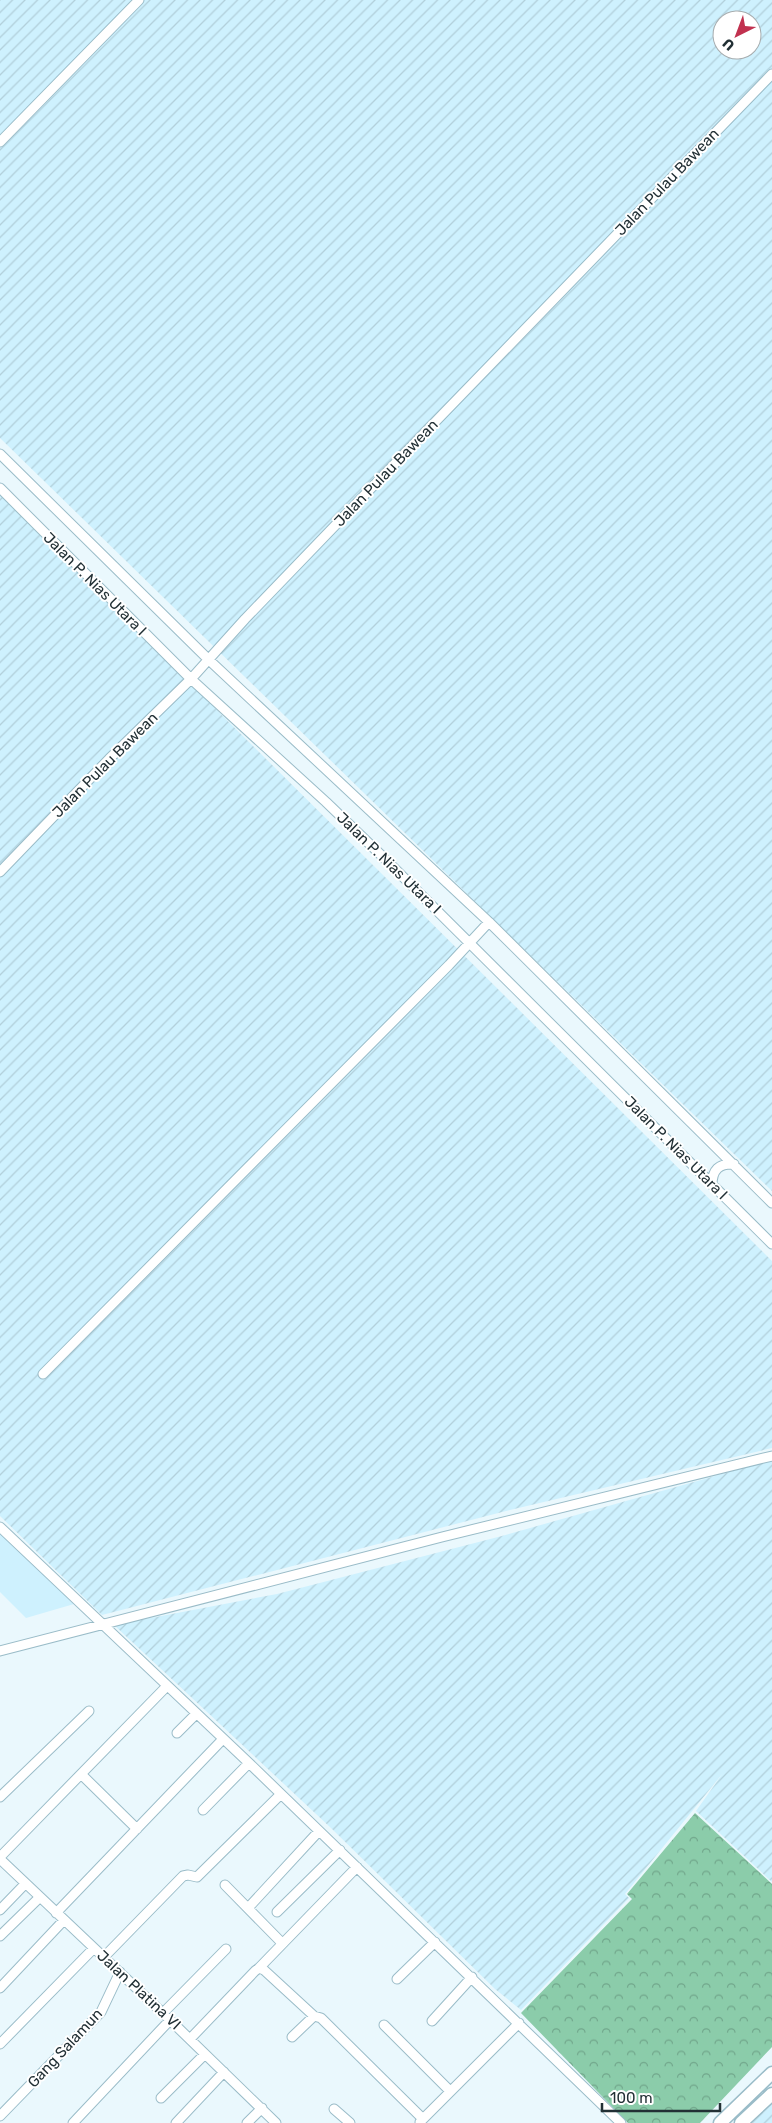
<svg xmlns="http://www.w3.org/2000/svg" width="772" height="2123" font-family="Rubik,sans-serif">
	<defs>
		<pattern id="industrial-furrows" width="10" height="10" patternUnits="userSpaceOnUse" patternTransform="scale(1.25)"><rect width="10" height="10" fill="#cef1fe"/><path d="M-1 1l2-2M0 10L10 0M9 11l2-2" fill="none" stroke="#b1cfda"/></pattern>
		<pattern id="forest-crowns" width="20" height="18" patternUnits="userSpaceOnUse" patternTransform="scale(1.25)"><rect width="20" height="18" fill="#8bccaa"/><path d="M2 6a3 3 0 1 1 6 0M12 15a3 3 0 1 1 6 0" fill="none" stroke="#71a68b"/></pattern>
	</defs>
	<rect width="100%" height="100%" fill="#eaf8fd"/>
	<!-- built -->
	<path fill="#cef1fe" d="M0,1531L74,1604L26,1618L0,1592Z"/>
	<!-- industrial -->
	<path fill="url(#industrial-furrows)" fill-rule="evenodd" d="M0,0H772V1191L0,438ZM722,20H752V50H722Z
		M0,495L772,1261V1448L510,1510L102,1615L0,1516Z
		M772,1460V1882L696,1811L723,1773L625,1894L629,1898L521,2010L495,1989L331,1828L114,1625L277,1594L498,1537Z
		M772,2104V2123H752Z"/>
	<!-- forest -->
	<path fill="url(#forest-crowns)" d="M695,1813L772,1884V2047L700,2123H628L521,2013L632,1899L627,1894Z"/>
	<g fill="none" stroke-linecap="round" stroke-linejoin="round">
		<!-- minor casing -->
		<g stroke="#9abcc8" stroke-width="11">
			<path id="minor" d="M0,142L139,0
				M0,454L209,660L489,922L772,1203
				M0,488L191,679L326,802L381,855L772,1244
				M0,872L109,759L191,679L245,619L378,481L772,74
				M712,1185C712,1170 719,1163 734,1164
				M43,1374L449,965L489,922
				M0,1527L249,1763L621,2123
				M0,1651L442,1537L772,1456
				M177,1733L196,1714
				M82,1775L137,1829
				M0,1797L89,1711
				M203,1810L249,1763
				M0,1857L167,1686
				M0,1859L170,2020L276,2123
				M225,1885L282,1943
				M248,1908L319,1831
				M0,1910L25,1884
				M277,1912L340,1850
				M56,1913L223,1739
				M0,1936L40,1897
				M104,1957L183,1876L188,1875L197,1877L281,1794
				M259,1968L357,1867
				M397,1979L435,1942
				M0,1988L64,1920
				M163,2013L226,1949
				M432,2021L472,1977
				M384,2025L450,2091
				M292,2037L314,2016L321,2018L423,2119
				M190,2039L255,1971L259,1968L264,1970L314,2016
				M0,2044L94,1948
				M161,2098L205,2054
				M334,2109L350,2123
				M0,2116L101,2012L120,1972
				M420,2122L519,2023
				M73,2123L170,2020
				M176,2123L224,2072
				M247,2123L262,2108"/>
		</g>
		<!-- highway casing -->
		<g stroke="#9abcc8" stroke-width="15">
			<path id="highway" d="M720,2123L772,2073
				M741,2123L772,2094"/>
		</g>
		<!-- minor -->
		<use href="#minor" stroke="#fff" stroke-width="9"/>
		<!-- highway -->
		<use href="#highway" stroke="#fff" stroke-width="12"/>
	</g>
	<g text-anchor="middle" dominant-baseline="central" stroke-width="4" stroke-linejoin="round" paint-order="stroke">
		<!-- street labels -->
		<g font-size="15" fill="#223035" stroke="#fff">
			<text transform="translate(667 182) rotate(-46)">Jalan Pulau Bawean</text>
			<text transform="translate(386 473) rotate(-46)">Jalan Pulau Bawean</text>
			<text transform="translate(95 584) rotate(45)">Jalan P. Nias Utara I</text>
			<text transform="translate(105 765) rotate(-45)">Jalan Pulau Bawean</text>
			<text transform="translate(389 863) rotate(44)">Jalan P. Nias Utara I</text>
			<text transform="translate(676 1148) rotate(45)">Jalan P. Nias Utara I</text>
			<text transform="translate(139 1990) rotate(43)">Jalan Platina VI</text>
			<text transform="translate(65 2048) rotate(-47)">Gang Salamun</text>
		</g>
	</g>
	<!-- north arrow -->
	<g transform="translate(737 35) rotate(222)"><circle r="24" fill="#ffffff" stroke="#a7acae"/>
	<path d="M0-4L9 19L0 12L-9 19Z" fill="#c1314f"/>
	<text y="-8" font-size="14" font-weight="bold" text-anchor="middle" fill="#223035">U</text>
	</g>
	<!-- scale -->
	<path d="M602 2103v8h118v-8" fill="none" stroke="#223035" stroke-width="2.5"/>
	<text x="610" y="2103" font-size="15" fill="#223035" stroke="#ffffff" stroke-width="4" paint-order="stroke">100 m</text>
</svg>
